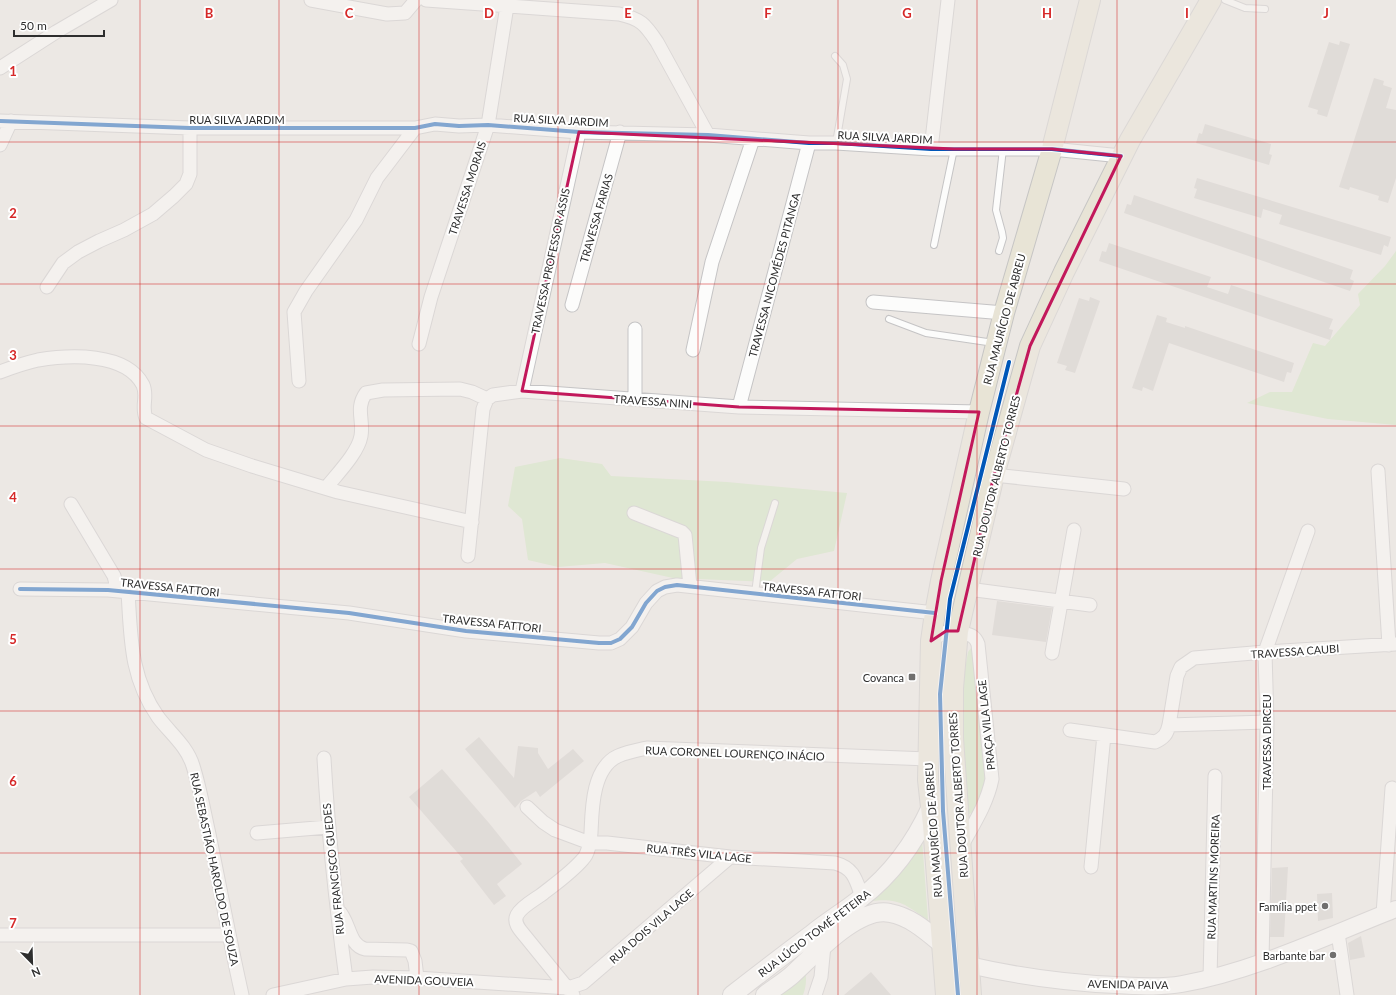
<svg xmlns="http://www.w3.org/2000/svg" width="1396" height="995" font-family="Lato,sans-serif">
	<rect width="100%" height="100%" fill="#ece8e4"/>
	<!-- green -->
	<path fill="#cee6be" d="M1396,251V425L1328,419L1247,403L1270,392H1292L1313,343L1325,346L1360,305L1358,294L1385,266Z
		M560,458L602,464L611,476L727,482L847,493L834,551L797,559L769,582L673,578L605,563L558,567L528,560L522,519L508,506L515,467Z
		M971,648L974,653L986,779L984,789L974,812L969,814L965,810L961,692L968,652Z
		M922,839L928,920C904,904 900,898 870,901Z
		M805,970C807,979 806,987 803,995H774Z"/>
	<!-- building -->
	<path fill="#d1cecb" d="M1340,41L1350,44L1327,117L1317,114L1318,110L1308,107L1329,42L1339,45Z
		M1374,78L1384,81L1383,85L1392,88L1386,108L1396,110V178L1388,203L1378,200L1379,196L1350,187L1349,190L1339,187Z
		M1205,124L1271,144L1269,154L1272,155L1269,165L1196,143L1199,133L1202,134Z
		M1197,178L1391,237L1388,247L1384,245L1381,255L1279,224L1282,215L1263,209L1261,218L1194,198L1197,189L1194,188Z
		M1134,195L1353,270L1350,279L1354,281L1350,291L1124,213L1127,204L1131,205Z
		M1109,243L1211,277L1207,287L1228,294L1231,285L1333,319L1329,329L1333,330L1330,340L1099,261L1102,251L1106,252Z
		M1090,297L1100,301L1075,373L1065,370L1067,366L1057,363L1079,298L1089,301Z
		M1157,315L1167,318L1166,322L1185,328V326L1294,363L1291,373L1287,372L1284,382L1169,343L1153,391L1143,387L1142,391L1132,388Z
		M997,601L1052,608L1046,642L992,635Z
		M479,737L514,778L518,746L538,748V753L548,769L573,749L584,761L540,797L536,791L521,801L515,808L465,749Z
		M442,769L489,823L522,864L497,884L506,896L494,905L460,861L463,859L409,797Z
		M1288,867L1284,937H1270L1272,868Z
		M1332,893L1333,918L1318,921L1317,894Z
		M1361,936L1365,957L1350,960L1348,943Z
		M871,972L891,995H844Z"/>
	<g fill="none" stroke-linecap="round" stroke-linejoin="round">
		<!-- service casing -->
		<g stroke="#c5c4c5" stroke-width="8">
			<path id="service" d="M1225,0L1245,8L1265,9
				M835,56L843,65L847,79L836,143
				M934,245L954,149
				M999,251L1003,238L1002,232L996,210L1003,149
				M889,319L926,333L994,343
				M755,593L761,548L775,503"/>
		</g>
		<!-- minor casing -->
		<g stroke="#c5c4c5" stroke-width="15">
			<path id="minor" d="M311,0L387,14L405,13L416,0
				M426,0L619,14C641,19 645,24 657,42L708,135
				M0,68L56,32L111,0
				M0,121L190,128H415L435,124L459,126L488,125L579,132L708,135L809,143H836L931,149H1052L1121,156
				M0,145L11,121
				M931,149L948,0
				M47,287L63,263L78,252L99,241L124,230L153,214L174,196L186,184L190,174V128
				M873,302L1004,313
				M572,305L620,132
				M419,344L431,297L488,125L507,6
				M693,350L712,262L753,139
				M0,372C13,367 25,363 38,360C69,355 126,352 143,385C148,396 141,407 146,418L206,450L252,466L338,492L472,522
				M299,381L294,312L306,291L356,220L377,178L415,128
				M522,391L579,132
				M635,399V329
				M739,407L809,143
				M1378,471L1389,645
				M994,475L1124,489
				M326,488C337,474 358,453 361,436C364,420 355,408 366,393L383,390L460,389L472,392L487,399
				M71,504L114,576L118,591
				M634,513L682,532L685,535L690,586
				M468,556L483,409L487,399L493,395L522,391L739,407L979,412
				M20,589L108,590L349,613L466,631L599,643H611L620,639L632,627L646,603L657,591L665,587L677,585L935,613
				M968,589L1090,605
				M128,592C131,638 130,677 158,717C170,733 187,746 193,766C200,788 204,812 209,834C220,888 230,942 242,995
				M931,641C943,632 948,629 963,633C971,635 975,636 978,644L992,779C987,804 973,825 961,847
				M1052,653L1074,530
				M1169,725L1267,722
				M1070,730L1155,742C1164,738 1167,734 1169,725L1177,676L1181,667L1194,658L1265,652L1396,644
				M324,758C328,832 336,905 346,979
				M527,807L543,822L555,830L590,843H607L730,857L835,863C854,868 856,880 862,897
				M257,833L328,827
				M1091,867L1104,735
				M338,910C350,921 348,945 365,949L407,950L411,951L415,961L417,978
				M1383,914L1392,788
				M1338,933L1347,995
				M0,935H228
				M1262,961L1267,722L1265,652L1308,531
				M1210,978L1215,776
				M273,995L346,979L373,977L417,978L568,988L583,983L730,857
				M573,995L525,936C520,930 513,923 517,915C521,907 534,900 541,895C555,884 571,873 583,859C589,853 590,841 591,833C592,810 592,768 618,756C627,752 638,750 647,748L928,759
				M815,995L821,977L824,945"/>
		</g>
		<!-- tertiary casing -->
		<g stroke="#c5c4c5" stroke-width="18">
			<path id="tertiary" d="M969,965C1017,976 1066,983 1116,985C1137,986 1160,988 1182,984C1255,971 1327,936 1396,909"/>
		</g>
		<!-- secondary casing -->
		<g stroke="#c5c4c5" stroke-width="20">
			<path id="secondary" d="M732,995C759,974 785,954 812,934C828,921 845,911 861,898C892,874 915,842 931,807
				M765,995C774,988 784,982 792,975C814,955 858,906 890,913C911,917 926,931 942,944"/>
		</g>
		<!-- primary casing -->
		<g stroke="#c6c5c4" stroke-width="22">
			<path id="primary" d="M946,995L933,825L928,780L931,641L935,613L941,581L979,412L1004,313L1052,149L1090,0
				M971,995L953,738V688L958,631L994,475L1030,346L1064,272L1130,140L1211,0"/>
		</g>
		<!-- service -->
		<use href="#service" stroke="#fcfcfb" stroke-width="6"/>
		<!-- minor -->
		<use href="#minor" stroke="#fcfcfb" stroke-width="13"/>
		<!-- tertiary -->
		<use href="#tertiary" stroke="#fcfcfb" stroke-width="16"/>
		<!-- secondary -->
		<use href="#secondary" stroke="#fcfcfb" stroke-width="18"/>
		<!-- primary -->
		<use href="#primary" stroke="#e8e4d6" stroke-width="20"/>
		<!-- cycleway casing -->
		<g stroke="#fff" stroke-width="6">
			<path id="cycleway" d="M0,121L190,128H415L435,124L459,126L488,125L579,132L708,135L809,143H836L931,149H1052L1121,156
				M20,589L108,590L349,613L466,631L599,643H611L620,639L632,627L646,603L657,591L665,587L677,585L935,613
				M958,995L943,811L940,694L950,599L1009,362"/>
		</g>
		<!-- cycleway -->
		<use href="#cycleway" stroke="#0057b8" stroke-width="4"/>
	</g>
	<!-- marked area -->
	<path d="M0 0H1396V995H0ZM579,132L954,149H1052L1121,156L1030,346L994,475L958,631H946L931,641L941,581L979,412L739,407L522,391Z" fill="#ece8e4" fill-opacity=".55" fill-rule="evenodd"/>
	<path fill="none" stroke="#c2185b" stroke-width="3" stroke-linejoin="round" d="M579,132L954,149H1052L1121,156L1030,346L994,475L958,631H946L931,641L941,581L979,412L739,407L522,391Z"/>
	<!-- grid -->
	<path fill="none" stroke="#d62828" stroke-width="1" stroke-opacity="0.55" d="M140,0V995M279,0V995M419,0V995M558,0V995M698,0V995M838,0V995M977,0V995M1117,0V995M1256,0V995M0,142H1396M0,284H1396M0,426H1396M0,569H1396M0,711H1396M0,853H1396"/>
	<!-- markers -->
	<g fill="#706f6e" stroke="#fff" stroke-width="1.5">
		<rect x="908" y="673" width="8" height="8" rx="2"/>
		<circle cx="1325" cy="906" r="4"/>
		<circle cx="1333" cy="955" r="4"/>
	</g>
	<g text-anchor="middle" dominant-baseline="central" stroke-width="4" stroke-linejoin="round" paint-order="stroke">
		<!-- street labels -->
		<g font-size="11" fill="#2e2e2e" stroke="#fff">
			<text x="237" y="119">RUA SILVA JARDIM</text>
			<text transform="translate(561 120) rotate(3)">RUA SILVA JARDIM</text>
			<text transform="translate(885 137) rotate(3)">RUA SILVA JARDIM</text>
			<text transform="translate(467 188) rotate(-72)">TRAVESSA MORAIS</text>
			<text transform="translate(596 218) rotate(-74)">TRAVESSA FARIAS</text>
			<text transform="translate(550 261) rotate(-78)">TRAVESSA PROFESSOR ASSIS</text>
			<text transform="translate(774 275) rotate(-75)">TRAVESSA NICOMÉDES PITANGA</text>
			<text transform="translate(1004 319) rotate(-75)">RUA MAURÍCIO DE ABREU</text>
			<text transform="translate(653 401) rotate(4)">TRAVESSA NINI</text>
			<text transform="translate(996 476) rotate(-76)">RUA DOUTOR ALBERTO TORRES</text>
			<text transform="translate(170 587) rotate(6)">TRAVESSA FATTORI</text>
			<text transform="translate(812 591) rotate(6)">TRAVESSA FATTORI</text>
			<text transform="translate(492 623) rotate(6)">TRAVESSA FATTORI</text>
			<text transform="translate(1295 651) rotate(-4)">TRAVESSA CAUBI</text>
			<text transform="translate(986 725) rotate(-96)">PRAÇA VILA LAGE</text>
			<text transform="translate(1266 742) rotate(-90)">TRAVESSA DIRCEU</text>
			<text transform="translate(735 753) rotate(2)">RUA CORONEL LOURENÇO INÁCIO</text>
			<text transform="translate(958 795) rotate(-94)">RUA DOUTOR ALBERTO TORRES</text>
			<text transform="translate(933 830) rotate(-94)">RUA MAURÍCIO DE ABREU</text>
			<text transform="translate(699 853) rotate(6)">RUA TRÊS VILA LAGE</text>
			<text transform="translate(215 869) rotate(78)">RUA SEBASTIÃO HAROLDO DE SOUZA</text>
			<text transform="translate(333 869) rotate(-96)">RUA FRANCISCO GUEDES</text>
			<text transform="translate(1213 877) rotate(-88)">RUA MARTINS MOREIRA</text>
			<text transform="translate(651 926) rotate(-41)">RUA DOIS VILA LAGE</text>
			<text transform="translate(814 933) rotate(-37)">RUA LÚCIO TOMÉ FETEIRA</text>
			<text transform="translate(424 980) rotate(2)">AVENIDA GOUVEIA</text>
			<text transform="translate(1128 984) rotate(1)">AVENIDA PAIVA</text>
		</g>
		<!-- poi labels -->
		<g font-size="11" fill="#2e2e2e" stroke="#fff" text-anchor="end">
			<text x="904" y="677">Covanca</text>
			<text x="1317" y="906">Família ppet</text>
			<text x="1325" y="955">Barbante bar</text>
		</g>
	</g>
	<g font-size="13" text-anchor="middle" font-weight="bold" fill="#d62828" stroke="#fff" stroke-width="4" stroke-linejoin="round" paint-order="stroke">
		<text x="209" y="18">B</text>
		<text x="349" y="18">C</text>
		<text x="489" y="18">D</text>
		<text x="628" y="18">E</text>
		<text x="768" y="18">F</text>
		<text x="907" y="18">G</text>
		<text x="1047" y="18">H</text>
		<text x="1187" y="18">I</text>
		<text x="1326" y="18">J</text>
		<text x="13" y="76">1</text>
		<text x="13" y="218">2</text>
		<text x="13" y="360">3</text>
		<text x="13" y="502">4</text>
		<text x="13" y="644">5</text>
		<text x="13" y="786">6</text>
		<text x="13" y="928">7</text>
	</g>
	<!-- north arrow -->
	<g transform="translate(32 963) rotate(157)" stroke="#ffffff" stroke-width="3" paint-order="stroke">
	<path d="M0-3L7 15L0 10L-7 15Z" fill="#2e2e2e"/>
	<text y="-6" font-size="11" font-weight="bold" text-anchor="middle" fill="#2e2e2e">N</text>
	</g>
	<!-- scale -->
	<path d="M14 30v6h90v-6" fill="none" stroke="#2e2e2e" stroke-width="2"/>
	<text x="20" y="30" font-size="12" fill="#2e2e2e" stroke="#ffffff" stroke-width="3" paint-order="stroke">50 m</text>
</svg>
